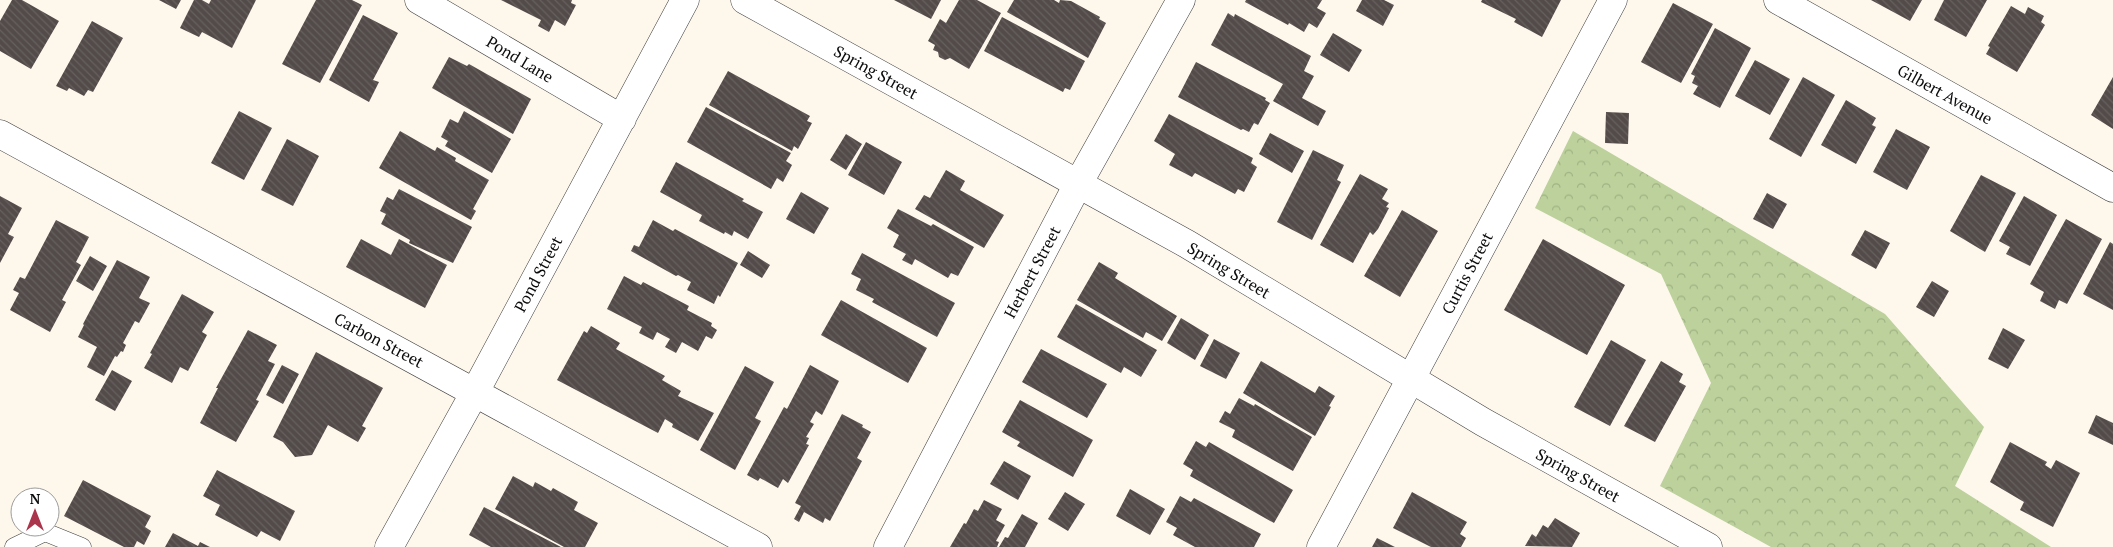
<svg xmlns="http://www.w3.org/2000/svg" width="2113" height="547" font-family="'PT Serif',serif">
	<defs>
		<pattern id="forest-crowns" width="20" height="18" patternUnits="userSpaceOnUse" patternTransform="scale(1.25)"><rect width="20" height="18" fill="#bcd19b"/><path d="M2 6a3 3 0 1 1 6 0M12 15a3 3 0 1 1 6 0" fill="none" stroke="#a0b284"/></pattern>
		<pattern id="building-back-hatch" width="6" height="6" patternUnits="userSpaceOnUse" patternTransform="scale(1.25)"><rect width="6" height="6" fill="#524b49"/><path d="M-1 5l2 2M0 0l6 6M5-1l2 2" fill="none" stroke="#66605f"/></pattern>
	</defs>
	<rect width="100%" height="100%" fill="#fdf7ec"/>
	<!-- forest -->
	<path fill="url(#forest-crowns)" d="M1573,131L1885,314L1984,427L1955,486L2051,547H1771L1660,486L1711,383L1661,274L1535,208Z"/>
	<!-- building -->
	<path fill="url(#building-back-hatch)" d="M12,0H22L59,21L31,69L0,51V21Z
		M159,0H181L176,9Z
		M194,0H202L209,4L211,0H256L232,48L202,32L199,37L180,28Z
		M316,0H352L362,5L320,83L282,64Z
		M501,0H572L571,3L576,5L565,26L555,20L549,32L538,26L541,20Z
		M894,0H941L931,19Z
		M959,0H977L1001,13L969,69L950,58L945,60L939,57L938,52L933,50L935,45L928,41L940,19L946,23Z
		M1014,0H1054L1059,3L1060,0L1071,1L1100,17L1099,19L1106,23L1088,58L1007,12Z
		M1246,0H1322L1317,8L1326,13L1317,28L1309,23L1304,32L1289,23L1288,25L1245,2Z
		M1362,0H1384L1394,5L1383,26L1356,11Z
		M1482,0H1561L1542,37L1514,22L1516,19L1481,2Z
		M1871,0H1922L1910,21Z
		M1944,0H1987L1966,37L1934,20Z
		M1673,3L1713,24L1681,83L1641,62Z
		M2011,6L2025,14L2028,7L2044,16L2041,22L2045,25L2017,72L1986,54L1990,47L1988,46Z
		M1228,13L1234,17L1235,14L1311,56L1304,71L1314,76L1302,98L1326,111L1318,126L1273,101L1283,84L1211,45Z
		M363,15L398,33L373,80L379,82L369,102L329,80Z
		M1002,17L1085,61L1070,90L1065,88L1063,92L984,51Z
		M92,21L123,38L93,92L88,90L84,96L69,88L67,91L56,86Z
		M1715,28L1751,48L1720,108L1693,94L1698,86L1692,83L1695,76L1691,74Z
		M1333,33L1362,50L1349,72L1320,55Z
		M449,57L467,66L469,64L531,99L513,134L432,88Z
		M1755,60L1790,79L1770,115L1735,96Z
		M1196,62L1266,98L1265,100L1270,103L1258,125L1254,123L1249,132L1243,129L1241,130L1178,97Z
		M728,71L810,116L807,121L812,123L798,149L794,146L792,151L709,105Z
		M1803,77L1835,95L1801,157L1769,139Z
		M2113,77V129L2091,115Z
		M1846,100L1876,118L1872,125L1876,127L1856,164L1821,145Z
		M706,107L791,153L786,161L792,165L783,182L777,178L771,189L687,142Z
		M239,111L272,128L244,180L211,163Z
		M464,111L511,139L492,173L445,146L448,141L441,137L450,119L458,123Z
		M1606,112L1629,113L1628,144L1605,143Z
		M1169,114L1253,158L1251,163L1257,167L1244,192L1238,189L1235,194L1195,173L1192,177L1169,165L1175,154L1154,141Z
		M1896,129L1930,147L1907,190L1873,172Z
		M400,131L435,151L437,147L456,158L455,161L489,180L473,209L476,211L471,220L379,168Z
		M1270,133L1304,151L1292,173L1259,154Z
		M846,134L862,144L846,170L830,160Z
		M287,139L319,156L293,206L261,190Z
		M866,142L902,162L884,195L848,175Z
		M1313,150L1344,165L1337,180L1341,182L1312,240L1277,222Z
		M676,162L744,199L742,201L763,212L748,239L734,231L732,236L725,232L724,234L699,221L702,215L660,192Z
		M946,170L965,181L960,190L1004,215L984,248L915,209L924,195L930,198Z
		M1360,174L1388,189L1382,199L1389,203L1386,207L1389,208L1378,229L1373,235L1370,232L1353,263L1320,245Z
		M1981,175L2016,193L1985,252L1950,231Z
		M399,189L472,227L453,263L409,243L410,240L381,224L386,214L380,211L387,197L393,200Z
		M801,192L829,208L814,234L786,219Z
		M1767,193L1787,204L1773,229L1753,219Z
		M0,196L22,208L8,234L14,237L0,263Z
		M2024,196L2057,215L2030,266L2006,254L2010,247L1999,241Z
		M898,209L931,226L933,224L974,247L958,276L951,273L948,278L915,259L912,265L902,260L906,254L893,247L899,235L887,228Z
		M1402,210L1438,231L1400,297L1364,276Z
		M2066,219L2102,239L2067,304L2059,300L2055,309L2040,301L2044,292L2030,284Z
		M56,220L89,237L76,262L81,265L62,300L66,302L50,332L10,310L19,293L13,290L20,277L25,279Z
		M653,220L673,231L675,229L738,263L720,297L718,295L714,304L687,290L691,282L678,275L676,276L631,251L634,245L639,247Z
		M1865,230L1890,243L1876,269L1851,255Z
		M361,239L391,255L399,239L447,265L425,308L346,267Z
		M1543,239L1625,285L1587,355L1504,310Z
		M2110,242L2113,244V310L2083,294Z
		M748,251L770,265L762,278L740,265Z
		M862,253L955,303L937,337L872,302L874,299L856,290L861,279L851,274Z
		M90,256L107,266L93,291L76,281Z
		M117,260L150,277L139,298L150,303L139,323L135,321L123,343L126,345L123,352L121,351L117,357L115,356L104,376L87,367L97,347L78,337L84,325L83,324Z
		M1099,262L1118,273L1115,278L1177,316L1162,341L1146,332L1143,338L1077,300Z
		M624,276L641,285L643,282L689,306L687,310L712,323L711,326L717,330L712,339L706,336L698,351L682,342L676,353L665,347L670,339L657,332L653,340L639,333L642,327L607,309Z
		M1932,281L1949,291L1934,317L1916,307Z
		M182,294L214,312L202,332L207,335L188,371L180,367L172,383L144,368L152,354L150,353Z
		M841,300L927,348L908,383L821,335Z
		M1076,304L1157,350L1141,377L1124,367L1121,373L1057,337Z
		M1181,318L1209,335L1195,360L1167,343Z
		M591,326L620,343L616,349L665,376L662,380L681,391L678,396L714,413L698,441L672,427L673,424L665,419L658,433L557,380L584,331L587,333Z
		M2003,328L2025,340L2008,369L1988,359Z
		M248,330L277,345L268,361L275,364L256,400L259,401L236,442L200,423L218,388H216Z
		M1214,339L1240,353L1226,379L1200,366Z
		M1611,340L1646,360L1610,426L1574,407Z
		M1041,349L1107,384L1087,418L1022,382Z
		M316,352L383,388L362,426L366,428L358,442L328,425L312,455L295,457L283,442L273,437Z
		M1261,361L1315,393L1319,386L1335,396L1329,406L1331,407L1315,436L1243,393Z
		M1661,361L1683,374L1679,382L1686,386L1655,442L1624,426Z
		M282,365L299,374L283,404L266,395Z
		M810,365L839,381L822,415L816,411L810,422L814,424L806,437L809,438L806,444L809,445L788,483L783,479L778,488L760,478L758,481L747,475L784,407L787,409Z
		M745,366L774,382L755,418L761,421L735,470L700,450Z
		M112,370L132,381L115,411L95,400Z
		M1239,398L1254,406L1255,404L1312,437L1293,471L1232,437L1235,430L1219,422L1225,411L1230,414Z
		M1020,400L1093,440L1073,477L1017,446L1020,442L1002,432Z
		M842,414L863,425L862,427L871,432L857,458L862,461L830,521L825,518L823,523L804,512L799,522L794,519L801,506L795,503Z
		M2096,415L2113,423V445L2088,433Z
		M1196,441L1206,447L1209,442L1293,490L1274,523L1190,476L1193,470L1183,464Z
		M2010,442L2047,462L2045,465L2051,469L2056,460L2080,473L2053,527L2020,510L2024,502L1990,482Z
		M1004,461L1031,476L1018,500L990,484Z
		M217,470L295,511L280,541L261,531L257,537L215,515L220,505L203,496Z
		M513,476L533,487L535,482L551,491L553,488L578,502L574,510L598,523L585,547H564L495,509Z
		M83,480L151,516L145,527L151,531L144,545L137,541L134,547H124L64,516Z
		M1130,489L1165,509L1150,535L1116,516Z
		M1065,492L1085,504L1068,531L1048,519Z
		M1412,492L1467,522L1460,534L1466,538L1461,547H1431L1393,528Z
		M1180,496L1191,502L1194,498L1261,534L1254,547H1195L1173,535L1177,528L1166,522Z
		M984,500L1002,509L996,520L1005,525L996,541L999,542L997,547H950L964,523L966,524L974,509L978,511Z
		M484,507L561,547H491L469,535Z
		M1022,514L1038,523L1025,547H999L1005,537L1008,538Z
		M1555,518L1580,533L1572,547L1525,546L1532,534L1536,537L1543,525L1548,528Z
		M173,533L198,546L200,542L210,547H165Z
		M1377,538L1395,547H1372Z"/>
	<g fill="none" stroke-linecap="round" stroke-linejoin="round">
		<!-- service casing -->
		<g stroke="#3e3e3e" stroke-width="19">
			<path id="service" d="M14,547L45,532L82,547"/>
		</g>
		<!-- minor casing -->
		<g stroke="#3e3e3e" stroke-width="29">
			<path id="minor" d="M419,0L622,119
				M745,0L1187,244L1483,422L1708,547
				M1778,0L2113,188
				M0,134L758,547
				M389,547L475,392L685,0
				M888,547L1078,184L1181,0
				M1321,547L1613,0"/>
		</g>
		<!-- service -->
		<use href="#service" stroke="#fff" stroke-width="18"/>
		<!-- minor -->
		<use href="#minor" stroke="#fff" stroke-width="28"/>
	</g>
	<g text-anchor="middle" dominant-baseline="central" stroke-width="5" stroke-linejoin="round" paint-order="stroke">
		<!-- street labels -->
		<g font-size="16" fill="#0b0b0b" stroke="#fff">
			<text transform="translate(520 59) rotate(31)">Pond Lane</text>
			<text transform="translate(876 72) rotate(29)">Spring Street</text>
			<text transform="translate(1945 94) rotate(29)">Gilbert Avenue</text>
			<text transform="translate(1229 270) rotate(31)">Spring Street</text>
			<text transform="translate(1032 272) rotate(-62)">Herbert Street</text>
			<text transform="translate(1467 273) rotate(-62)">Curtis Street</text>
			<text transform="translate(538 274) rotate(-62)">Pond Street</text>
			<text transform="translate(379 340) rotate(28)">Carbon Street</text>
			<text transform="translate(1578 475) rotate(29)">Spring Street</text>
		</g>
	</g>
	<!-- north arrow -->
	<g transform="translate(35 512)"><circle r="24" fill="#ffffff" stroke="#9d9d9d"/>
	<path d="M0-4L9 19L0 12L-9 19Z" fill="#aa354c"/>
	<text y="-8" font-size="14" font-weight="bold" text-anchor="middle" fill="#0b0b0b">N</text>
	</g>
</svg>
